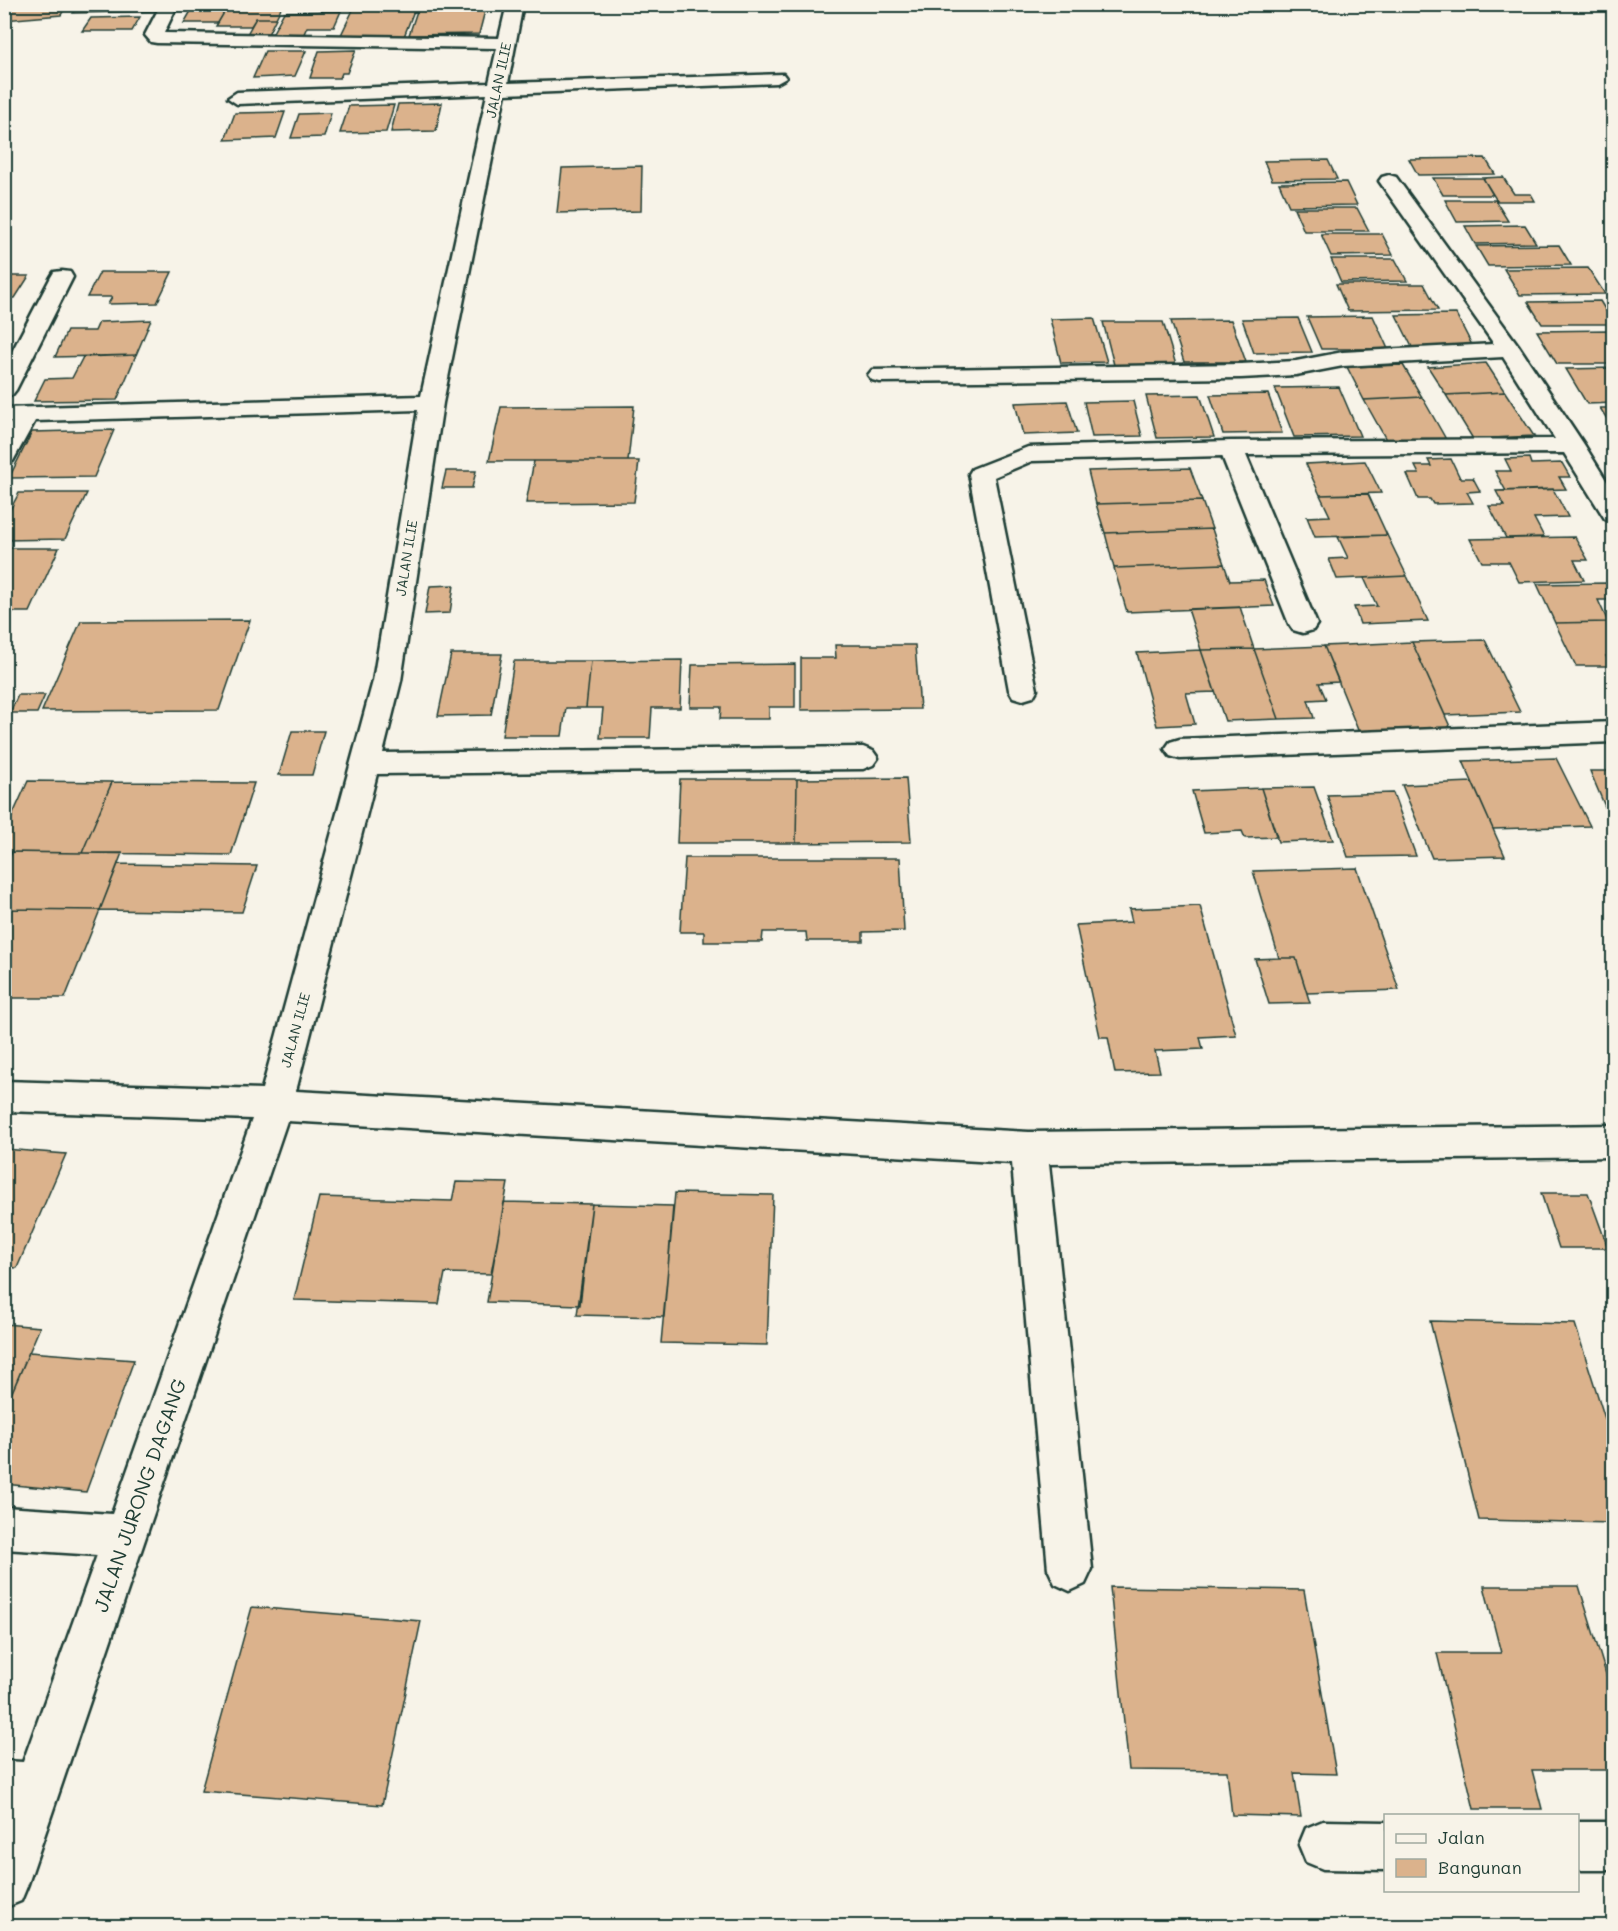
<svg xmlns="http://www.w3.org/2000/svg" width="1618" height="1931" font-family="Mali,sans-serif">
	<rect width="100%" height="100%" fill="#f7f3e8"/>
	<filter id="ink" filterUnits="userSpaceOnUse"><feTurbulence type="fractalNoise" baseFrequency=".0167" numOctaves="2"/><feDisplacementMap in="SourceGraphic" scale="12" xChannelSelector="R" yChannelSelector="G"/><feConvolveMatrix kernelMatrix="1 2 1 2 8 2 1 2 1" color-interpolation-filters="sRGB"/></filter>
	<g filter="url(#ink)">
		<!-- building -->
		<path fill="#dbb28c" stroke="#1f3d34" stroke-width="1.5" d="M4,4L56,5L67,4L61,15L4,20Z
			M78,4H122L118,12L73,13Z
			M122,4H161L158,11L118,12Z
			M195,4H229L218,23H184Z
			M229,4H283L276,18H256L251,26H216Z
			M355,4H403L401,8H354Z
			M419,4H487L486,7L418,8Z
			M486,7L479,34L409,35L418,8Z
			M354,8H415L403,39H339Z
			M341,11L334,27H307L302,38H270L284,12Z
			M140,17L132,31H82L91,18Z
			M256,18H276L268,34H247Z
			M356,50L347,73H342L340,78H310L319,51Z
			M265,51H306L295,76L253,78Z
			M442,103L436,131L391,132L398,104Z
			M394,105L386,132L340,133L349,106Z
			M285,112L276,138L225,140L235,113Z
			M331,113L324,137L291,138L299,114Z
			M1485,158L1495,174L1418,175L1409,159Z
			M1328,160L1337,179L1272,180L1264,161Z
			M642,166L641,211L557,213L562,168Z
			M1503,177L1514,194H1531L1535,201H1497L1483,178Z
			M1433,178H1483L1493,195H1443Z
			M1346,182L1357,205L1289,206L1279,183Z
			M1445,200H1495L1508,221L1457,222Z
			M1294,208H1357L1369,231H1304Z
			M1525,225L1536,243L1475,244L1465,226Z
			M1321,234H1382L1393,255L1331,256Z
			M1559,245L1571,265L1488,266L1476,246Z
			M1331,259H1395L1407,281L1341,282Z
			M1588,268L1605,294L1520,295L1504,269Z
			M100,272H172L157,303L108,304L112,297H87Z
			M4,276H29L15,298H4Z
			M1336,284H1424L1438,310L1348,311Z
			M1600,301L1614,324H1542L1528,302Z
			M1456,314L1473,347H1412L1396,315Z
			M1373,316L1388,349H1321L1307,317Z
			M1094,318L1107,362L1061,363L1050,319Z
			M1298,318L1312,352L1254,353L1242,319Z
			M151,320L136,355L55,357L67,331H95L99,322Z
			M1231,320L1246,362H1184L1171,321Z
			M1103,322H1163L1176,365H1114Z
			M1611,330L1614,334V364H1557L1537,331Z
			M136,355L117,400L34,401L45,379L72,378L83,357Z
			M1486,363L1505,392L1446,395L1428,367Z
			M1403,365L1422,397L1364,400L1347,367Z
			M1614,368V403L1587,404L1566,369Z
			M1339,387L1360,436L1294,437L1275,388Z
			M1505,392L1534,436L1473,439L1446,395Z
			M1268,394L1282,433L1223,434L1210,395Z
			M1200,395L1214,437L1157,438L1146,396Z
			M1422,397L1447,441L1388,443L1364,400Z
			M1067,401L1077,433L1023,435L1015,403Z
			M1133,401L1142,436L1092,437L1084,402Z
			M634,406L628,461H489L501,407Z
			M1600,408H1614V430Z
			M114,430L94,477L9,478L32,432Z
			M1529,458L1531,464L1562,463L1570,477H1559L1566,489L1506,491L1495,471H1511L1505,459Z
			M1451,459L1460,478H1473L1480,491L1467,492L1473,503L1433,504L1430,499H1418L1407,474H1419L1415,466H1431L1428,460Z
			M534,461H639L634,502L526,503Z
			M1365,461L1381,493L1320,495L1306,464Z
			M1190,468L1202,501L1096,504L1088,471Z
			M446,471H476L472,488H442Z
			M1553,489L1568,517L1534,518L1544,537L1506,538L1489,506H1504L1496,491Z
			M19,493H87L65,539L4,540V521Z
			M1368,494L1387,535L1315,537L1307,517L1330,516L1320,495Z
			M1202,501L1212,529L1105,533L1096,504Z
			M1212,529L1224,564L1114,568L1105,533Z
			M1387,535L1407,576L1337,579L1329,559L1348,558L1338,537Z
			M1575,537L1588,560H1574L1584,580L1519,582L1509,562H1482L1470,539Z
			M4,548H59L30,612H4Z
			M1224,564L1230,581L1264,580L1274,606L1127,612L1114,568Z
			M1407,576L1428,621L1360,624L1354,607L1377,606L1364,578Z
			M1608,583L1614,600H1598L1608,622L1555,623L1537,584Z
			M454,585L450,613L425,614L430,586Z
			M1240,607L1254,649L1201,650L1188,609Z
			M250,620L219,710L42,711L81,621Z
			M1608,622H1614V656H1606L1611,666H1576L1555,623Z
			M1485,640L1520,712L1445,715L1412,642Z
			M1412,642L1452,731L1360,735L1324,646Z
			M835,645H915L920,709L801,710V658H836Z
			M1324,646L1339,682L1319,683L1326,699L1308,700L1314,718L1279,719L1254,649Z
			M1254,649L1279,719L1225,721L1201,650Z
			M1201,650L1215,692L1186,693L1195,724L1157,726L1137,653Z
			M451,654H502L491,715L438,716Z
			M682,660L680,708H652L650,738H600L603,708H586L591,661Z
			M514,661H591L586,708H566L562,736H502Z
			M795,664V707H769V719H720L721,707H690L692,665Z
			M18,695H45L37,713H10Z
			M292,731H324L312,775H279Z
			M1556,758L1590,826L1493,829L1463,761Z
			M1590,771H1614V809H1606Z
			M906,778L911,842L796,843L797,779Z
			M680,779H797L796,843H677Z
			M28,781L112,782L82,853L4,852V834Z
			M112,782L254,783L231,855L82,853Z
			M1472,782L1505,856L1432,858L1402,785Z
			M1314,787L1333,840L1278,842L1261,788Z
			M1261,788L1277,837L1245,838L1242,831L1204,833L1192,791Z
			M1393,793L1416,856L1348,857L1327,795Z
			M12,852L82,853H122L100,910L4,909V869Z
			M685,858H900L904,931L863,932V941H807L806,932H763L762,942H704V932H680Z
			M118,864L257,866L242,912L100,910Z
			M1357,868L1399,990L1307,993L1296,958H1279L1253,871Z
			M1200,906L1236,1035L1200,1037L1203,1049L1155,1051L1160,1072L1115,1073L1108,1037H1100L1076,925L1132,922L1129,909Z
			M4,909L100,910L65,998H4Z
			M1279,958H1296L1310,1003L1269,1004L1255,959Z
			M4,1149L66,1154L17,1268L4,1267Z
			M456,1182L508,1183L491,1274L445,1273L439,1304L294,1300L319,1197L452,1201Z
			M675,1193L773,1195L767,1345L661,1343Z
			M1541,1193H1588L1608,1248H1559Z
			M504,1202L592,1204L580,1305L487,1302Z
			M592,1204L673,1206L664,1317L577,1315Z
			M1430,1321L1575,1324L1614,1447V1523L1479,1520Z
			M4,1324L40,1327L4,1411Z
			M29,1352L134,1360L86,1492L4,1484V1411Z
			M1484,1586H1579L1614,1700V1770H1532L1542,1809H1474L1437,1653H1501Z
			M1110,1587L1304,1590L1336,1774L1294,1773L1301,1817L1232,1815L1227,1771L1129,1770Z
			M252,1607L421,1621L382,1805L201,1791Z"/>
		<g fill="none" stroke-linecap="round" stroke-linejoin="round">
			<!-- minor casing -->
			<g stroke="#1f3d34" stroke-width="5">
				<path id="minor" d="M161,4H178L164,33L499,38L507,4H523L508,83L783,74L786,78L777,83L505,94L443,403L401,681L383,753L863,747L873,751L878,758L873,765L863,769L377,774L296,1091L1029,1132L1614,1125V1157L1049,1164L1092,1569L1085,1584L1070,1591L1055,1584L1048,1569L1012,1163L287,1121L28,1884L21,1901L4,1908V1815L7,1808L4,1807V1761L23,1762L97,1555L4,1549V1507L112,1514L252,1119L4,1111V1081L262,1089L373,681L418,410L35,421L13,461L4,463V433L11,422H4V408L421,396L487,94L237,104L228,98L237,92L489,83L497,48L157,43L151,42L145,35Z
					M1389,175L1396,177L1518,345L1585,446L1614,493V521L1605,519L1564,453L1246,455L1317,624L1313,630L1303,633L1293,630L1289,624L1222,456L1032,461L994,477L1037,690L1033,697L1023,700L1013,697L1009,690L969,474L972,469L1028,447L1231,441L1555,439L1503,357L1343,366L1296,375L1241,378L880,382L872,380L868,375L872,370L1241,364L1296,361L1343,352L1494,344L1379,181L1382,177Z
					M62,271L70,272L73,277L16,390L12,395L4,397V367L51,277L54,272Z
					M1614,722V742L1180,759L1170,756L1165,749L1170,742L1180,739Z
					M1323,1821L1386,1822V1870L1323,1869L1306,1862L1299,1845L1306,1828Z
					M1578,1822H1614V1870H1578Z"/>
			</g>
			<!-- minor -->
			<use href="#minor" fill="#f7f3e8" fill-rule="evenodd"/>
		</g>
	</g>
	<g text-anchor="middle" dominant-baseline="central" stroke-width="4.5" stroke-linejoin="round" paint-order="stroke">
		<!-- far-street labels -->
		<g font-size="14" fill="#1f3d34" stroke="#f7f3e8">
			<text transform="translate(498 80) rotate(-78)">JALAN ILIE</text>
			<text transform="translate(406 558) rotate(-81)">JALAN ILIE</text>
			<text transform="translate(295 1030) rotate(-75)">JALAN ILIE</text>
		</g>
		<!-- near-street labels -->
		<g font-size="20" fill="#1f3d34" stroke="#f7f3e8">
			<text transform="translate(139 1495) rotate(-71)">JALAN JURONG DAGANG</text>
		</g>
	</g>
	<!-- margin -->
	<rect width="1618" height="1931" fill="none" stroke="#f7f3e8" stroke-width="24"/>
	<rect x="12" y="12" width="1594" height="1907" fill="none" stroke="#1f3d34" stroke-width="2" filter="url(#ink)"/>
	<!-- legend -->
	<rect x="1384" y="1814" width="195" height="78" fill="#f7f3e8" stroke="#a1aaa0" stroke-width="1.5"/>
	<rect x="1396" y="1834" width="30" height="9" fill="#f7f3e8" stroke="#a1aaa0" stroke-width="1.5"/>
	<text x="1438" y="1844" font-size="18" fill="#1f3d34">Jalan</text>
	<rect x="1396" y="1859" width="30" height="18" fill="#dbb28c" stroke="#a1aaa0" stroke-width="1.5"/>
	<text x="1438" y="1874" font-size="18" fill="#1f3d34">Bangunan</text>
</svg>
